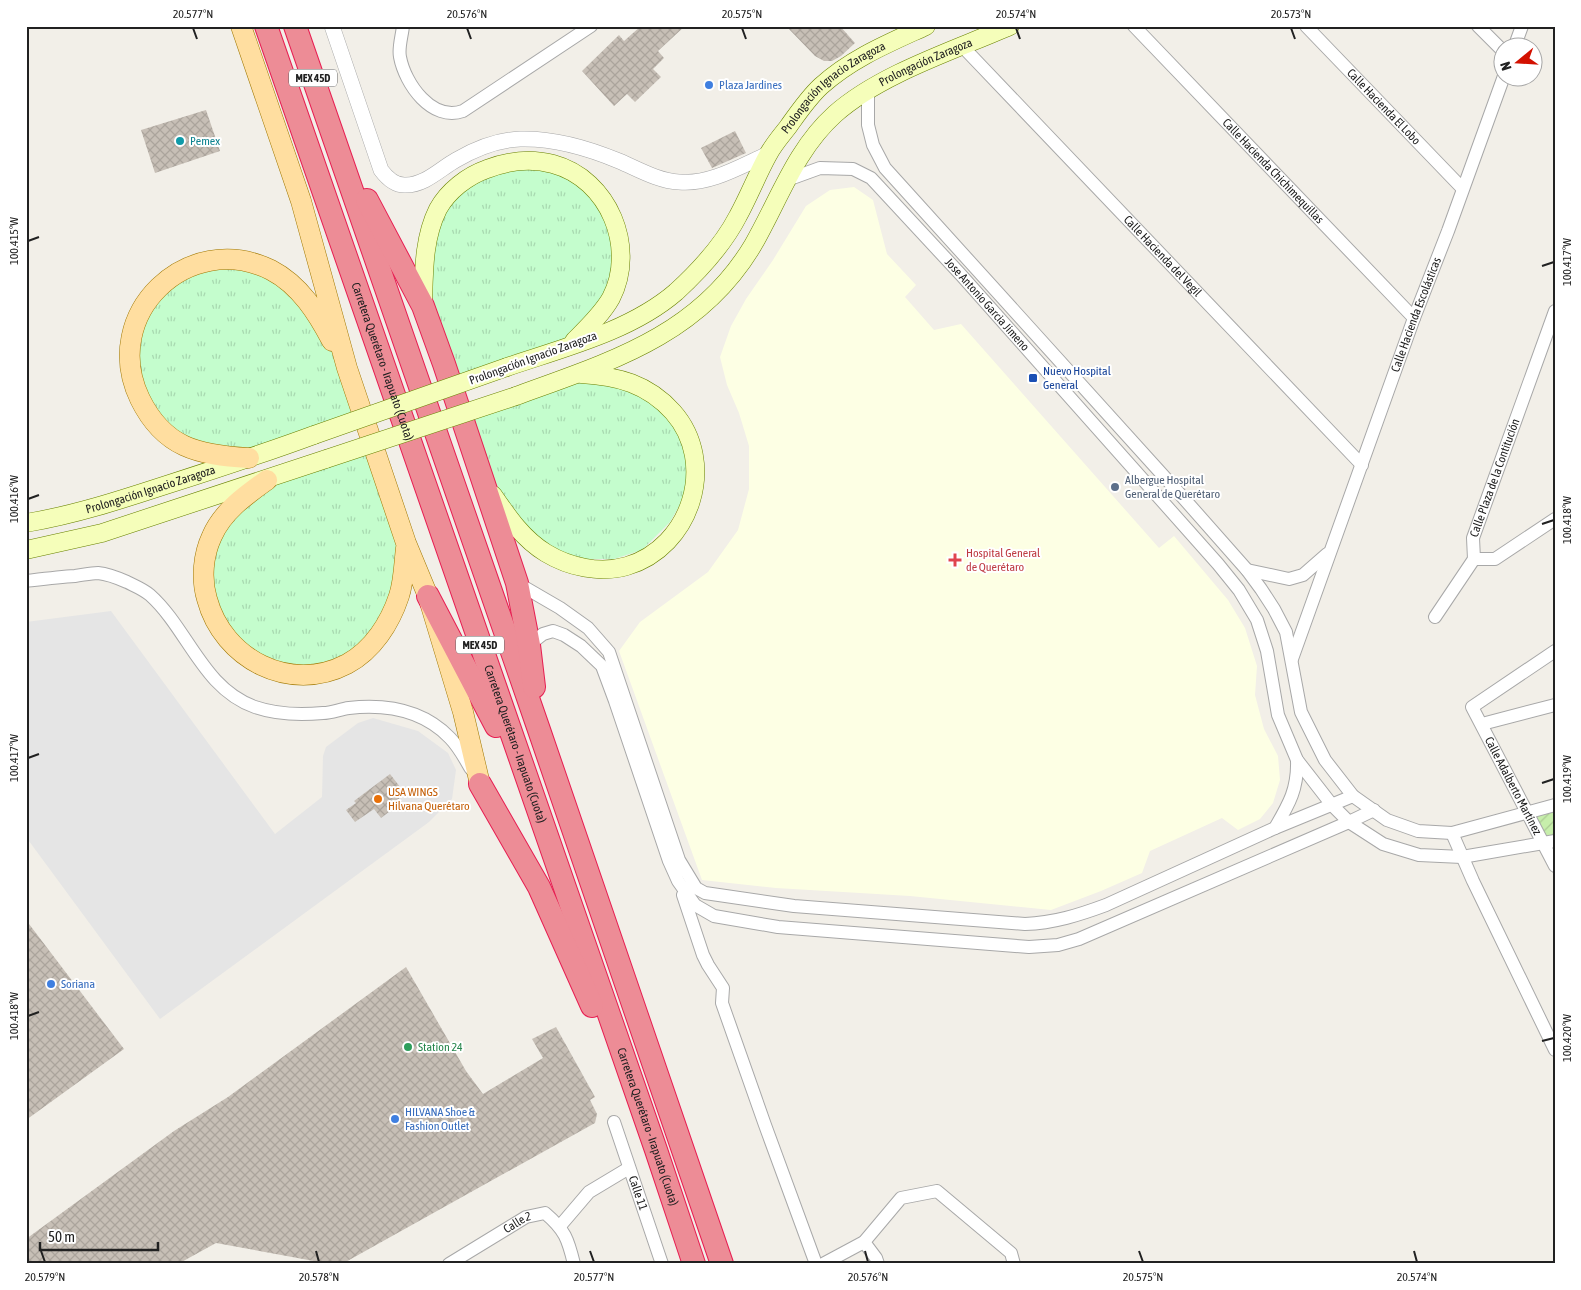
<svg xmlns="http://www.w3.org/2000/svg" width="1581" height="1290" font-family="'Asap Condensed',sans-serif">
	<defs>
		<pattern id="park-tufts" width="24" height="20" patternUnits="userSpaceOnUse" patternTransform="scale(1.25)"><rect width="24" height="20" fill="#c4fdcd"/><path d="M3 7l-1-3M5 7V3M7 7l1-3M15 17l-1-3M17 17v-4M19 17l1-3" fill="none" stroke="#a8d9b0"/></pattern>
		<pattern id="garden-furrows" width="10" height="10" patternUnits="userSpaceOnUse" patternTransform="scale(1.25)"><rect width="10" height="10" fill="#c7eeab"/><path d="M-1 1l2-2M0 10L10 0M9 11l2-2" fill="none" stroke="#abcc93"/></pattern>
		<pattern id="building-cross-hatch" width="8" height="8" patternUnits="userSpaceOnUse" patternTransform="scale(1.25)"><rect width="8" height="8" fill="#c7bfb6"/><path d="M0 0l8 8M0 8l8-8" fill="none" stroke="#aba49c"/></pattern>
	</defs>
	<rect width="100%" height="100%" fill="#f2efe8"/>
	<!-- education -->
	<path fill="#fdffe4" d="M854,187L873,200L887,254L916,285L905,297L934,330L961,324L1159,548L1174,536L1228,600L1245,628L1257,666L1255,695L1264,729L1278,756L1280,780L1273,803L1260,819L1238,830L1222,818L1150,851L1142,873L1101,891L1051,910L910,896L776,888L702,880L619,651L640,622L708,572L738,530L749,489V446L739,413L727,385L720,357L731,326L746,299L773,260L806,206L830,190Z"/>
	<!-- park -->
	<path fill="url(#park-tufts)" d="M518,166L560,171L597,199L610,229L615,253L609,291L564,342L455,377L428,303L429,265L444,210L470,183Z
		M224,264L284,279L323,334L342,370L359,414L244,453L184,441L153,409L136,357L144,313L164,288Z
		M602,382L638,392L659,409L679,430L689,461L687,479L682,501L670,522L642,550L614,559H582L567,555L529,532L490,479L469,421L576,383Z
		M370,450L401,540L398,578L380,625L354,653L305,670L247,653L214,609L210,553L224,525L272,482Z"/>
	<!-- garden -->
	<path fill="url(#garden-furrows)" d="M1555,812V836L1545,838L1534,817Z"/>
	<!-- parking -->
	<path fill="#e5e5e5" d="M111,611L275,834L322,797L323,756L326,747L358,723L373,718L418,731L448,753L456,770L452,799L429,822L160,1019L26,837V622Z"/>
	<!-- building -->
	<path fill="url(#building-cross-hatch)" d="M641,26H685L658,51L664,58L653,69L661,77L635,102L627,94L614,106L582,71L619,35L624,41Z
		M786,26H840L855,43L841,56L832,61H824L815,56Z
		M206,110L220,151L155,173L141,130Z
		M735,131L746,153L712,168L701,148Z
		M390,774L404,792L398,797L402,802L381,818L374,809L355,822L346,810L356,803L354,801Z
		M26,920L124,1049L26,1120Z
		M406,967L466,1071L483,1094L543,1058L532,1039L556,1027L595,1097L590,1100L597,1114L595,1123L342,1264H330L216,1243L178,1264H26V1239L174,1131L228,1097Z"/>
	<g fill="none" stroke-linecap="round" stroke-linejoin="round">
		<!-- minor casing -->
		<g stroke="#a8a8a8" stroke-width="14">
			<g id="minor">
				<path d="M403,26C402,36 398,48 400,57C405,84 432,122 463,111L591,26"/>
				<path id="s1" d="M1134,26L1414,318"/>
				<path id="s2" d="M1306,26L1462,188"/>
				<path d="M1478,26L1504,52"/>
				<path id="s3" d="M963,47L1362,465"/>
				<path d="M1514,48L1522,26"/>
				<path d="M868,90V125L873,145L885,168L1179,493L1247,570L1261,589L1274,609L1286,632L1301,712L1325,760L1353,796L1387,820L1418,831L1452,833L1555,805"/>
				<path id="s4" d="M787,180L820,168L853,169L871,178L962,276L1218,564L1239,590L1257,620L1267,651L1278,715L1297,760L1332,805L1349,822L1383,844L1419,855L1462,857L1555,841"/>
				<path id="s5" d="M1474,559L1473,538L1555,311"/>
				<path d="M1474,559H1495L1555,519"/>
				<path d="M1247,570L1289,579L1303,575L1327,554"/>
				<path d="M26,581C43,579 59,577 75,576C83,575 91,573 98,573C108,574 118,578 127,582C135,586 143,589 150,595C188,629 203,689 255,707C275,714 301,715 323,713C332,713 340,709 349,708C386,704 423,710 450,738C459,747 465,759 471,769"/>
				<path d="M517,583L560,608L588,628L609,652L679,860L696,888L705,893L794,906L1025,924C1054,923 1079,915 1106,905L1275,828C1289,804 1298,789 1297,760"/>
				<path d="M1435,617L1474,559"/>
				<path d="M529,645L543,634L553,631L564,635L581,646L602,666L615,701L669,861L678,881L695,905L714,916L778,927L1029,947L1058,945L1079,939L1349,822L1374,810"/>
				<path id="s6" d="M1555,651L1472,707L1555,866"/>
				<path id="s7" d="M1292,659L1414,318L1448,231L1504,76"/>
				<path d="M1482,724L1555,705"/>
				<path d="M1275,828L1353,796"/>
				<path d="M1452,833L1473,881L1555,1050"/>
				<path d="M683,895L703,955L708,965L723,988L722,1003L765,1125L816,1264"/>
				<path id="s8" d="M614,1122L662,1264"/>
				<path d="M560,1226L589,1192L629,1168"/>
				<path d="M864,1242L876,1258L878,1264"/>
				<path id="s9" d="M449,1264L526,1217L545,1213C565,1230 568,1239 574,1264"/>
				<path d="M823,1264L864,1242L901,1198L937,1191L1011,1253L1014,1264"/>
			</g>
		</g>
		<!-- tertiary casing -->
		<g stroke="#a8a8a8" stroke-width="16">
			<path id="tertiary" d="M332,26L381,170C387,178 395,186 406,185C425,185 440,169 456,160C475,149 497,140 520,139C554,138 588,148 619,161C638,169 658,181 679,182C710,185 741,166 768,154"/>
		</g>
		<!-- secondary casing -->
		<g stroke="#688100" stroke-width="19">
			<g id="secondary">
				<path d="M423,305C424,273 423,239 438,209C448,191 467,176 487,169C508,161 531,158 553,164C609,179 637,248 611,298C602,314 587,328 574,341"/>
				<path id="s10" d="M507,367C563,348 631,331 676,292C700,270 723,245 738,216C749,196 757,175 768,155C773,145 781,136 788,127C798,113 808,98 821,86C852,58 889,43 926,26"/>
				<path id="s11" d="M516,396C609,362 699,336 753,245C779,200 795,150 835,114C880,74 955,50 1010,26"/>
				<path d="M493,495C508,517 523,539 546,553C569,567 600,574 627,566C691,547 718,463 673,412C648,384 618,376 581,374"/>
				<path id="s12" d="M26,523C74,515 120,500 166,485C216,469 265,453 314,435"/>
				<path d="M26,550L102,533L326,459"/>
			</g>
		</g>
		<!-- primary casing -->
		<g stroke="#9f7700" stroke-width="21">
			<path id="primary" d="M241,26L301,201L347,368L406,543L428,596L463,712L480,784
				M249,458C198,455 164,448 140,399C99,314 188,229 271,270C300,285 318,314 332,341
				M267,480C246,495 223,511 212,536C203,555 201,579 207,599C223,659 290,694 347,664C373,650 390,623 399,596C404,581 404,564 406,548"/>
		</g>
		<!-- motorway casing -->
		<g stroke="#e71e52" stroke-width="24">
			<g id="motorway">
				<path id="s13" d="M266,26L656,1150L694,1264"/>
				<path d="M295,26L538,727L722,1264"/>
				<path d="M367,200L423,306L444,364L517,583L529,645L534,687"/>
				<path d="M428,596L496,726"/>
				<path d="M480,784L539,887L592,1006"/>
			</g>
		</g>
		<!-- minor -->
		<use href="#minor" stroke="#fff" stroke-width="12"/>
		<!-- tertiary -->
		<use href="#tertiary" stroke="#fff" stroke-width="15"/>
		<!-- secondary -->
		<use href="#secondary" stroke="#f5feba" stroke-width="18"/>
		<!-- primary -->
		<use href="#primary" stroke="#ffdea0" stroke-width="20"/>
		<!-- motorway -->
		<use href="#motorway" stroke="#ed8c96" stroke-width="22"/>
		<!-- secondary-bridge casing -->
		<g stroke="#688100" stroke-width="19" stroke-linecap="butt">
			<path id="secondary-bridge" d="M314,435L507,367
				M326,459L516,396"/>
		</g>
		<!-- secondary-bridge -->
		<use href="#secondary-bridge" stroke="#f5feba" stroke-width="18"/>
	</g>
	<!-- ticks -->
	<path fill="none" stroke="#212121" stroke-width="2" d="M193,28L197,39M467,28L471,39M742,28L746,39M1016,28L1020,39M1291,28L1295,39M28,241L39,237M1542,266L1554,262M28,499L39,495M1542,524L1554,520M28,758L39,754M1542,783L1554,779M28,1016L39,1012M1542,1041L1554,1038M41,1251L45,1262M316,1251L319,1262M590,1251L594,1262M865,1251L868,1262M1139,1251L1143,1262M1414,1251L1417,1262"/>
	<!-- markers -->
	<g fill="#3f7fe0" stroke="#fff" stroke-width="2">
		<circle cx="709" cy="85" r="5"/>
		<circle cx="51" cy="984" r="5"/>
		<circle cx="395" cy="1119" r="5"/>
	</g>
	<circle fill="#0f9aa8" stroke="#fff" stroke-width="2" cx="180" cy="141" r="5"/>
	<rect fill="#1a4fb4" stroke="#fff" stroke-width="2" x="1028" y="373" width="10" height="10" rx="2.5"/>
	<circle fill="#5c6f8a" stroke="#fff" stroke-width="2" cx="1115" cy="487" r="5"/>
	<path fill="#e0444e" stroke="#fff" stroke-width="2" d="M952.5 552.5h5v5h5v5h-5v5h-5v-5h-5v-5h5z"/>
	<circle fill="#e8710a" stroke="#fff" stroke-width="2" cx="378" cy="799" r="5"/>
	<circle fill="#2e9e5b" stroke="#fff" stroke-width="2" cx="408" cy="1047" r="5"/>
	<g text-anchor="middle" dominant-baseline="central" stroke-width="4" stroke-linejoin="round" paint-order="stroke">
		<!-- shield labels -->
		<g fill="#fff" stroke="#646464" stroke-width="1">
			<rect x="289" y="69.5" width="48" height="17" rx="4"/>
			<rect x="456" y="636.5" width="48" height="17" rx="4"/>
		</g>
		<g font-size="11" font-weight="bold" fill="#212121">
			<text x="313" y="78">MEX 45D</text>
			<text x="480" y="645">MEX 45D</text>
		</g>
		<!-- street labels -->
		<g font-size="12" fill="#212121" stroke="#fff">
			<text stroke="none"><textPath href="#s11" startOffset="548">Prolongación Zaragoza</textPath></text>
			<text stroke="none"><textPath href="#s10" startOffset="448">Prolongación Ignacio Zaragoza</textPath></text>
			<text stroke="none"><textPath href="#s2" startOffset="112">Calle Hacienda El Lobo</textPath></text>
			<text stroke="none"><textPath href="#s1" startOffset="201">Calle Hacienda Chichimequillas</textPath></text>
			<text stroke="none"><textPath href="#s3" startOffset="289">Calle Hacienda del Vegil</textPath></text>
			<text stroke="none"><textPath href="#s4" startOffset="260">Jose Antonio Garcia Jimeno</textPath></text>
			<text stroke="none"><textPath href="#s7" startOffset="366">Calle Hacienda Escolásticas</textPath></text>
			<text transform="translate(533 358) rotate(-20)">Prolongación Ignacio Zaragoza</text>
			<text stroke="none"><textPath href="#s13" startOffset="355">Carretera Querétaro - Irapuato (Cuota)</textPath></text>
			<text stroke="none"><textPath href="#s5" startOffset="85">Calle Plaza de la Contitución</textPath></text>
			<text stroke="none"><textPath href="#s12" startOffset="129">Prolongación Ignacio Zaragoza</textPath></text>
			<text stroke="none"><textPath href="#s13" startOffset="760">Carretera Querétaro - Irapuato (Cuota)</textPath></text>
			<text stroke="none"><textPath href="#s6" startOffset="189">Calle Adalberto Martínez</textPath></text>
			<text stroke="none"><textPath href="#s13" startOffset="1165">Carretera Querétaro - Irapuato (Cuota)</textPath></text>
			<text stroke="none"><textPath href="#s8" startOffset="75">Calle 11</textPath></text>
			<text stroke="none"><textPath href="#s9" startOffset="80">Calle 2</textPath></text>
		</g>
		<!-- shop labels -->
		<g font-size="12" fill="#366cbe" stroke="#fff" text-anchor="start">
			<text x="719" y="85">Plaza Jardines</text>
			<text x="61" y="984">Soriana</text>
			<text x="405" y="1112">HILVANA Shoe &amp;<tspan x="405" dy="14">Fashion Outlet</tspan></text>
		</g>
		<!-- culture labels -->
		<g font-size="12" fill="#0d838f" stroke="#fff" text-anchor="start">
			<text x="190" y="141">Pemex</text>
		</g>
		<!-- transit labels -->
		<g font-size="12" fill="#164399" stroke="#fff" text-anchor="start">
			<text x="1043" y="371">Nuevo Hospital<tspan x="1043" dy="14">General</tspan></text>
		</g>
		<!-- service labels -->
		<g font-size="12" fill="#4e5e75" stroke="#fff" text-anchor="start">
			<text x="1125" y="480">Albergue Hospital<tspan x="1125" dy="14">General de Querétaro</tspan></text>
		</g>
		<!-- health labels -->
		<g font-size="12" fill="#be3a42" stroke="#fff" text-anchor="start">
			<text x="966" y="553">Hospital General<tspan x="966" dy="14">de Querétaro</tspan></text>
		</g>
		<!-- food labels -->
		<g font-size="12" fill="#c56008" stroke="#fff" text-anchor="start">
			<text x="388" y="792">USA WINGS<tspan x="388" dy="14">Hilvana Querétaro</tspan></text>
		</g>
		<!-- leisure labels -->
		<g font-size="12" fill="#27864d" stroke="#fff" text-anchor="start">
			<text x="418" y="1047">Station 24</text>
		</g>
	</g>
	<!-- border -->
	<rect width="1581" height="1290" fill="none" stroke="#ffffff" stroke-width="55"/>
	<!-- north arrow -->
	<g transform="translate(1518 62) rotate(252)"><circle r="24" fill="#ffffff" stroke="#a6a6a6"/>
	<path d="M0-4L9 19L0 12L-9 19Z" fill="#d31100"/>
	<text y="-8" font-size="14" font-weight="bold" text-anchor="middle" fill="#212121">N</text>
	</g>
	<!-- scale -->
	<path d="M40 1242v8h118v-8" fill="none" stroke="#212121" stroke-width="2.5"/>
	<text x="48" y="1242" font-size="15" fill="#212121" stroke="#ffffff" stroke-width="4" paint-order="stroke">50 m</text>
	<rect x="28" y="28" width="1526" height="1234" fill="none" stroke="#212121" stroke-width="2"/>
	<g font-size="12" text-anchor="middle" fill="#212121">
		<text x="193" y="18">20.577°N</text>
		<text x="467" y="18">20.576°N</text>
		<text x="742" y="18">20.575°N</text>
		<text x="1016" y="18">20.574°N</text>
		<text x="1291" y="18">20.573°N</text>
		<text transform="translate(14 241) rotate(-90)" y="4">100.415°W</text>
		<text transform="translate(1567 262) rotate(-90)" y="4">100.417°W</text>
		<text transform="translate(14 499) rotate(-90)" y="4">100.416°W</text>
		<text transform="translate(1567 520) rotate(-90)" y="4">100.418°W</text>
		<text transform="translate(14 758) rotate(-90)" y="4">100.417°W</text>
		<text transform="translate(1567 779) rotate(-90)" y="4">100.419°W</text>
		<text transform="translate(14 1016) rotate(-90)" y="4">100.418°W</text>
		<text transform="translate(1567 1038) rotate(-90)" y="4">100.420°W</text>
		<text x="45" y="1281">20.579°N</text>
		<text x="319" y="1281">20.578°N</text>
		<text x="594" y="1281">20.577°N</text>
		<text x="868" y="1281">20.576°N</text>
		<text x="1143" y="1281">20.575°N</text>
		<text x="1417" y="1281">20.574°N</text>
	</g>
</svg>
